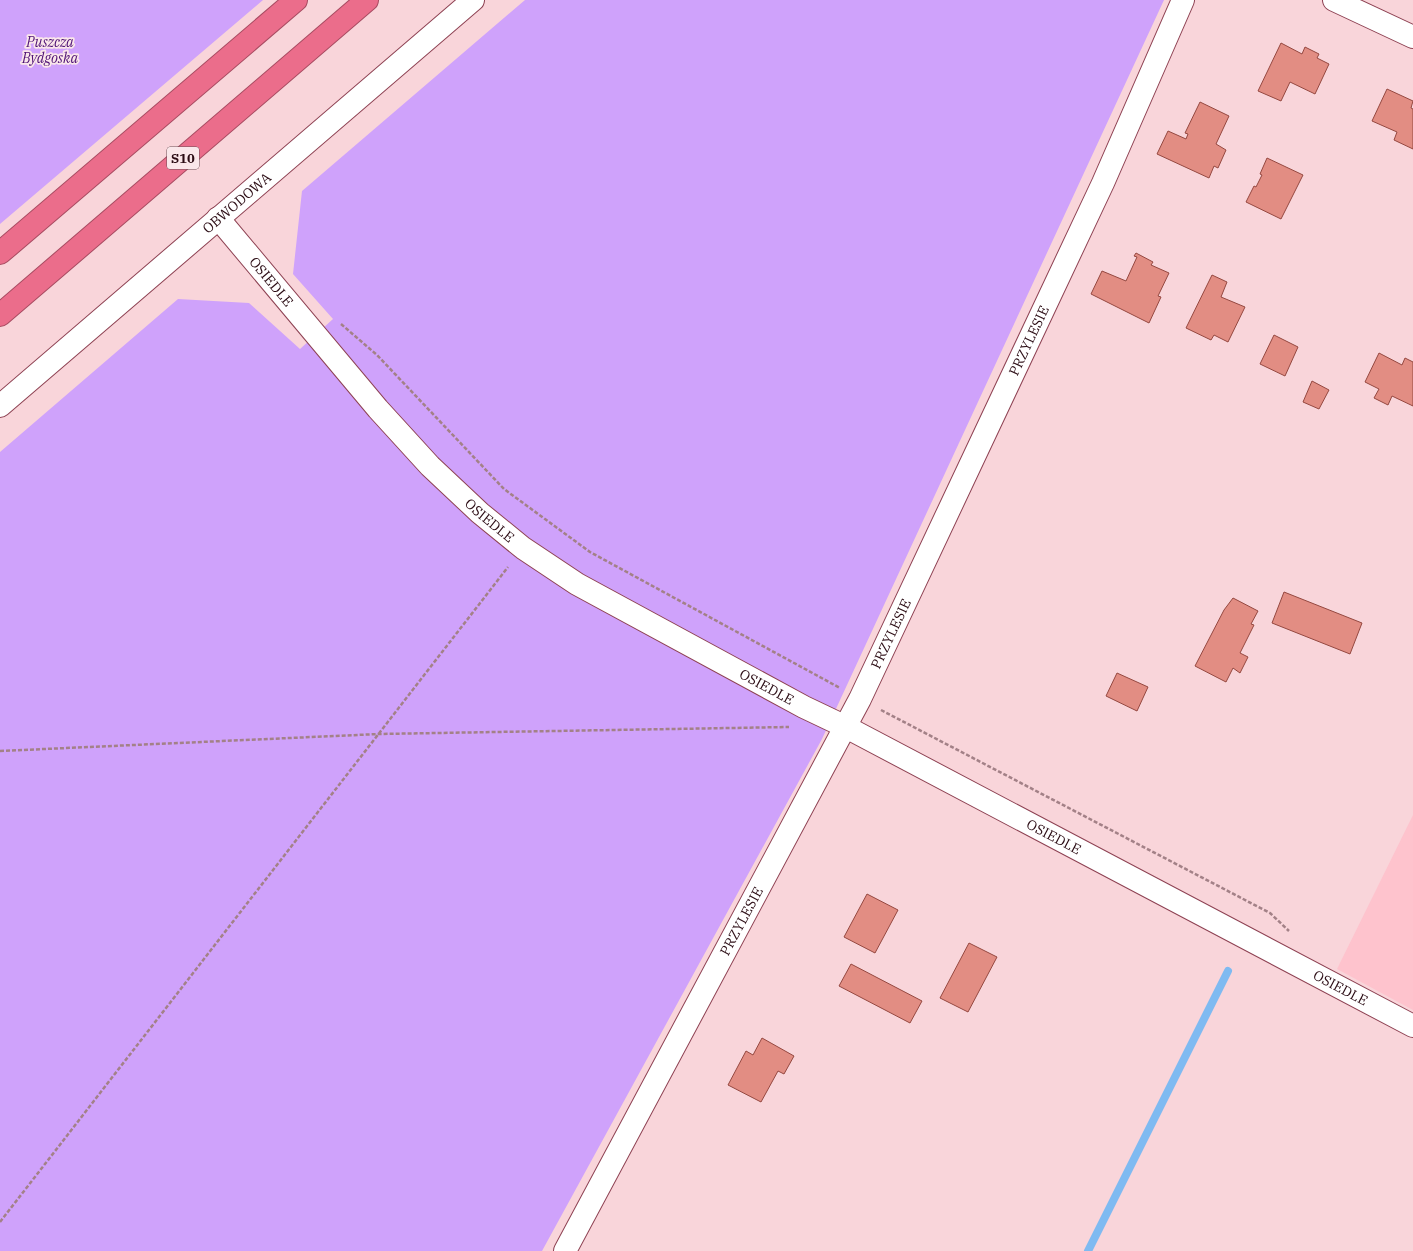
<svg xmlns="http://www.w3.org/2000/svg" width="1413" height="1251" font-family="'IBM Plex Serif',serif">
	<rect width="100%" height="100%" fill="#f9d5da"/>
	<!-- built -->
	<path fill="#fec3cd" d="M1413,815V1010L1337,969Z"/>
	<!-- green -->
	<path fill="#cfa2fb" d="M0,0H263L0,224Z
		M525,0H1164L822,739L542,1251H0V452L178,299L249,303L300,349L333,319L293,274L302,191Z"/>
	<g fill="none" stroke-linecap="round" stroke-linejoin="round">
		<!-- stream -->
		<path stroke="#7fbaf1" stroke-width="8" d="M1088,1251L1228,971"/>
	</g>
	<!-- building -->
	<path fill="#e28d83" stroke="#954840" d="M1281,43L1302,54L1305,47L1319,54L1317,58L1329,64L1315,94L1290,82L1281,101L1258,91Z
		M1387,89L1413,101L1411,108L1413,109V149L1394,140L1397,132L1372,121Z
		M1200,102L1229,116L1216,144L1226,150L1218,168L1214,166L1209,178L1157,154L1168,131L1186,139L1188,134L1185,133Z
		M1267,158L1303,175L1281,219L1246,202L1254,186L1256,187L1262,175L1260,174Z
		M1136,253L1153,262L1151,265L1169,273L1158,296L1161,297L1149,323L1091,294L1102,271L1126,281L1137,257L1134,256Z
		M1212,275L1227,282L1221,297L1245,307L1228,342L1214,335L1211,340L1186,328Z
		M1274,335L1298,347L1285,376L1260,364Z
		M1379,353L1402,365L1405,358L1413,362V406L1392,396L1388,405L1374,398L1379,389L1365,382Z
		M1312,381L1329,390L1319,409L1303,402Z
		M1284,592L1362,623L1350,654L1272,623Z
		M1233,598L1258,611L1251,624L1254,625L1240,653L1248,657L1240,673L1233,668L1226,682L1195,666L1224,610Z
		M1117,673L1148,687L1137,711L1106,696Z
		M867,894L898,910L875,953L844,937Z
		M969,943L997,957L968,1012L940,998Z
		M851,964L922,1001L910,1023L839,986Z
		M762,1038L794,1056L784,1074L778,1071L761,1102L728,1085L746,1051L753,1055Z"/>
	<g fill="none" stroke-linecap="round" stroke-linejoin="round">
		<!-- street casing -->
		<g stroke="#8e4253" stroke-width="24">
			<g id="street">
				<path d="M1334,0L1413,37"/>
				<path id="s1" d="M218,218L378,409L430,466L480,513L523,548L577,584L804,707L846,727L1413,1026"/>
				<path id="s2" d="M565,1251L860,699L1103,183L1183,0"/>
			</g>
		</g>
		<!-- secondary casing -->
		<g stroke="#8e4253" stroke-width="24">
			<g id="secondary">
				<path id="s3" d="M0,406L473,0"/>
			</g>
		</g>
		<!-- highway casing -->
		<g stroke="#a84b61" stroke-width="24">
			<path id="highway" d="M0,253L296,0
				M0,315L367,0"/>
		</g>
		<!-- path -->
		<path stroke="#a38187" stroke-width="2.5" stroke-dasharray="4 2" stroke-linecap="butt" d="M341,324L377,355L504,489L590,552L840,688
			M881,710L1270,913L1289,931
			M0,751L379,734L789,727
			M0,1222L508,567"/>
		<!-- street -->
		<use href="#street" stroke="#fff" stroke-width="22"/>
		<!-- secondary -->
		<use href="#secondary" stroke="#fff" stroke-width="22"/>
		<!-- highway -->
		<use href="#highway" stroke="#eb6d8b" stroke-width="22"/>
	</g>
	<g text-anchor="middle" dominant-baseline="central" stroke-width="3.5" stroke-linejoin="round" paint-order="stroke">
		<!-- shield labels -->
		<rect fill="#fae7ea" stroke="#694e54" stroke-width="1" x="167" y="147" width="32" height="22" rx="3"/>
		<g font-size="13" font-weight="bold" fill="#2b0c14">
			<text x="183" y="158">S10</text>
		</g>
		<!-- park labels -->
		<g font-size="14" font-style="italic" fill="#4e1175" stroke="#fae7ea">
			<text x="50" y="42">Puszcza<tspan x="50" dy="16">Bydgoska</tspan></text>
		</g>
		<!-- street labels -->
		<g font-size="14" fill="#2b0c14" stroke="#fae7ea">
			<text stroke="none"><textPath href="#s3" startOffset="312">OBWODOWA</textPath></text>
			<text stroke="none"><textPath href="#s1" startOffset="83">OSIEDLE</textPath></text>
			<text stroke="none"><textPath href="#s2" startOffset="1022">PRZYLESIE</textPath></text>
			<text stroke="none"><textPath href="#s1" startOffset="407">OSIEDLE</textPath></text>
			<text stroke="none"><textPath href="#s2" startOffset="698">PRZYLESIE</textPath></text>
			<text stroke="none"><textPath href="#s1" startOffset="731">OSIEDLE</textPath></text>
			<text stroke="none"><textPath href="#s1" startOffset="1055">OSIEDLE</textPath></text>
			<text stroke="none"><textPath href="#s2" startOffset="374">PRZYLESIE</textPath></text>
			<text stroke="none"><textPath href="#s1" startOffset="1379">OSIEDLE</textPath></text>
		</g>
	</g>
</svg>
